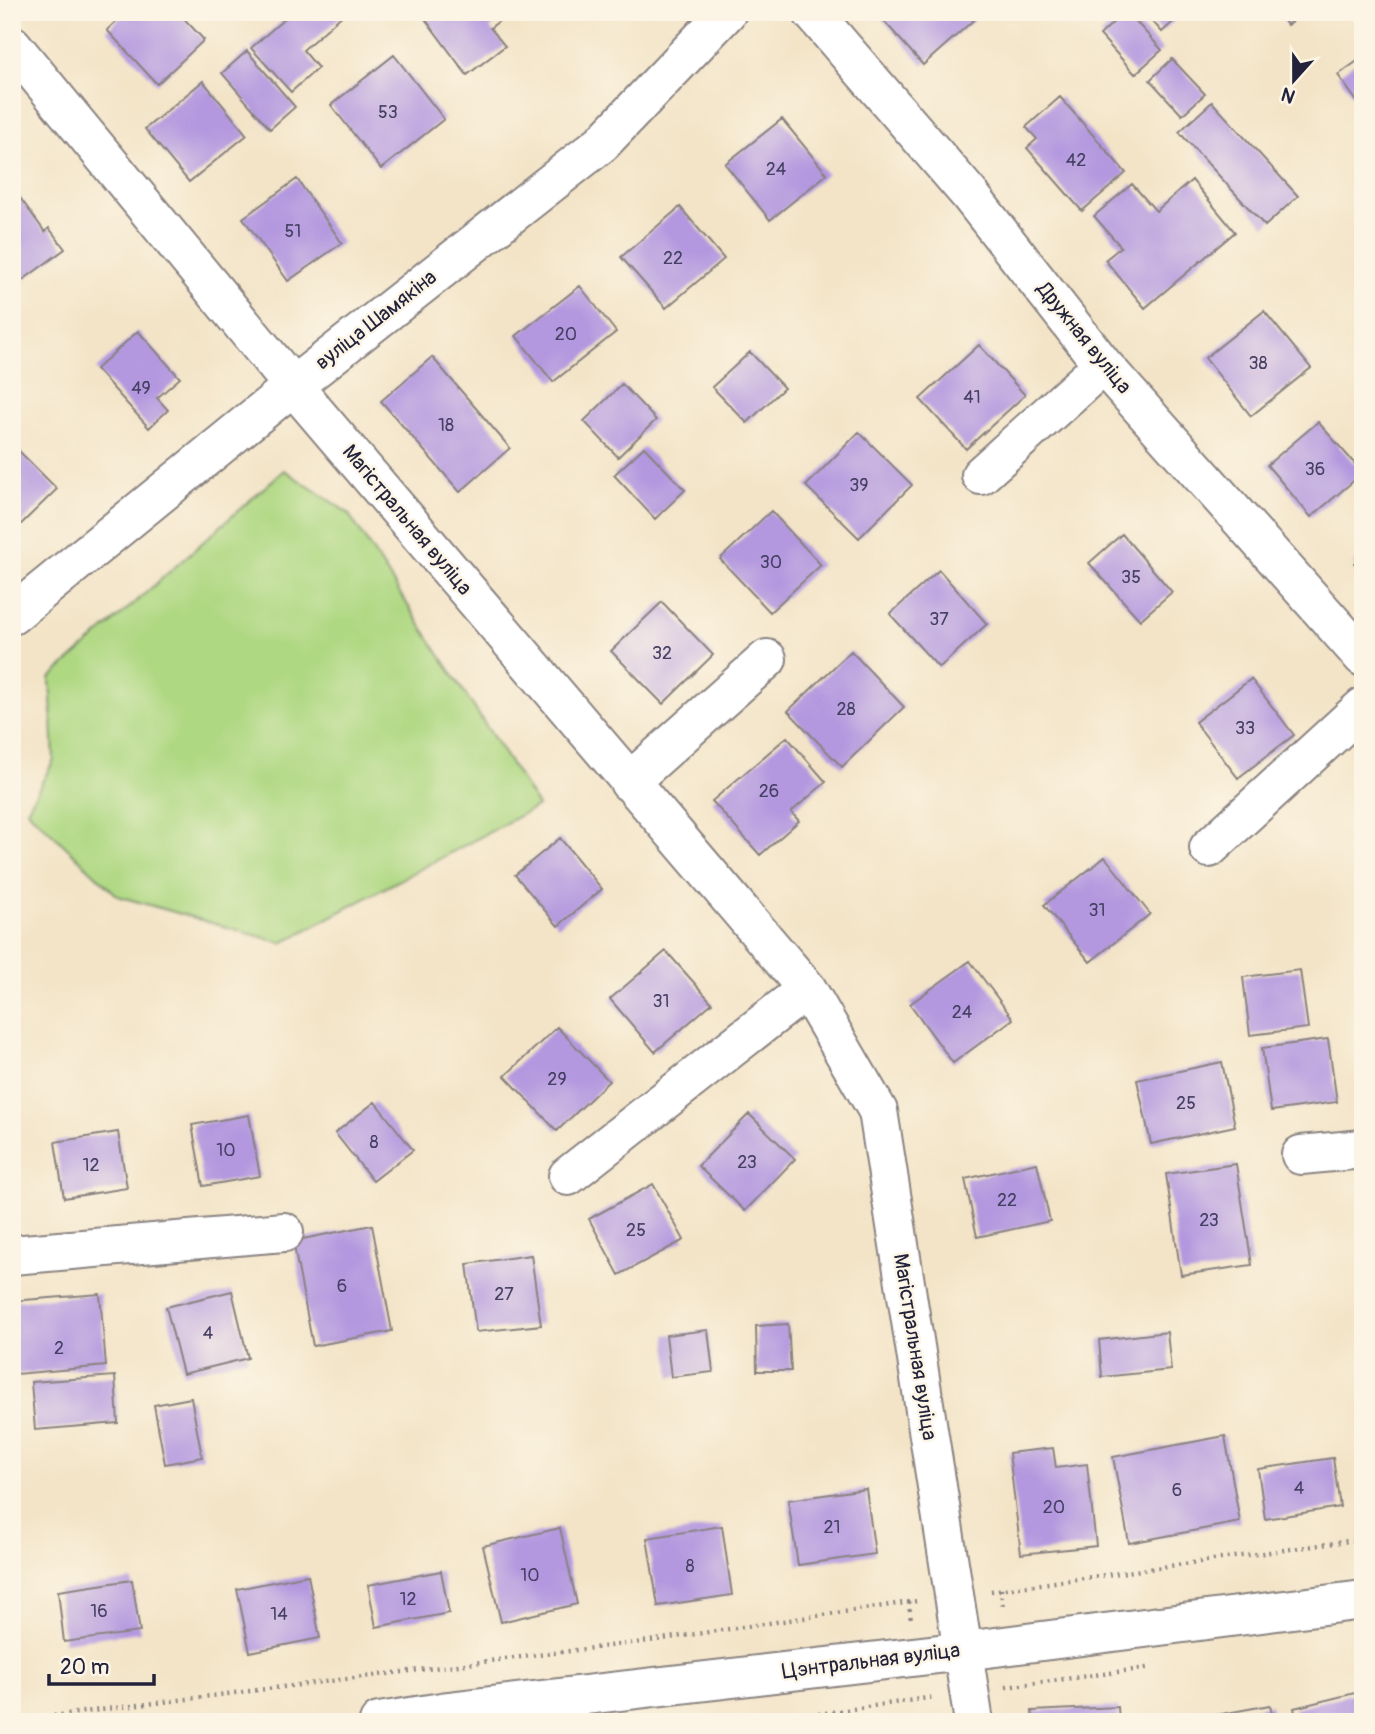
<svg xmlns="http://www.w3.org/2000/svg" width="1375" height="1734" font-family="Pangolin,sans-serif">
	<rect width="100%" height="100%" fill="#fcf5e5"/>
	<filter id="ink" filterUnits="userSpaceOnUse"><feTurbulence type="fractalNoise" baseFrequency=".0143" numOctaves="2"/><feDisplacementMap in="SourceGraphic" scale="14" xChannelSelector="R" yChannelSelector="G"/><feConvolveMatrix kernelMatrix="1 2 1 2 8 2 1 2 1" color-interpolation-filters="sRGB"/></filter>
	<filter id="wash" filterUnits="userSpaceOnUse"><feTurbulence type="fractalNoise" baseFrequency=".00686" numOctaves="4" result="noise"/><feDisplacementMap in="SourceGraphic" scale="28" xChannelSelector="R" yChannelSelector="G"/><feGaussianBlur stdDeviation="1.57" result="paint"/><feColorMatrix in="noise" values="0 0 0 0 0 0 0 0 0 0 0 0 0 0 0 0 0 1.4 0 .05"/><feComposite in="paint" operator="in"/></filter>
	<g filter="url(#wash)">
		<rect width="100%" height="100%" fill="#f3e4c7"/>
		<!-- green -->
		<path fill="#afd882" stroke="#687d5e" stroke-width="2" d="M284,470L348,513L538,806L282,943L118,896L27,810L54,760L50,678Z"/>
		<g id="blocks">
			<!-- building -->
			<path fill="#b398df" d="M126,12H178L204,40L157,84L107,30Z
				M292,12H346L303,50L318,68L291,92L251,48Z
				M420,12H511L490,28L505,46L467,75Z
				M876,12H971L976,18L923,65Z
				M1124,12H1127L1162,50L1135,74L1100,35Z
				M1144,12H1184L1162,32Z
				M1278,12H1304L1287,25Z
				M247,51L295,107L270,129L222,73Z
				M394,55L444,119L381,169L331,105Z
				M1363,57V110L1338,75Z
				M1172,59L1205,94L1182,115L1150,80Z
				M203,81L247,135L189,182L145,129Z
				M1060,97L1126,173L1082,211L1027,148L1037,139L1026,127Z
				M1212,102L1298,196L1265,226L1179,132Z
				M782,119L827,174L770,220L725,164Z
				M297,179L342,243L288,281L243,218Z
				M1192,180L1235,232L1145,308L1105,260L1121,247L1094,216L1132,184L1156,211Z
				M15,191L45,232L49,228L65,249L12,288V193Z
				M680,207L724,259L666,308L621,257Z
				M580,286L616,332L553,382L516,336Z
				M1264,311L1311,368L1251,416L1205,358Z
				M138,331L180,378L157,398L168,410L149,428L96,369Z
				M979,345L1025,395L966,449L920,399Z
				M750,352L784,388L747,423L712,387Z
				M432,357L510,448L460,492L381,401Z
				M622,384L656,420L618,457L584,421Z
				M1318,422L1363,473L1311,517L1267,465Z
				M859,432L912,485L859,538L806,486Z
				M12,444L57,489L12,533Z
				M644,447L685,490L655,519L614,475Z
				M771,511L821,565L770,612L720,559Z
				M1122,534L1172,592L1140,620L1089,563Z
				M1363,556V574L1354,563Z
				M939,570L987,624L939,668L890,614Z
				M662,602L713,655L663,704L611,651Z
				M851,651L904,707L842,767L788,711Z
				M1251,679L1294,735L1238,778L1195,722Z
				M787,737L826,782L791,812L799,821L760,855L712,801Z
				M560,838L602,889L558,926L515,875Z
				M1105,857L1150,914L1090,962L1044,905Z
				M666,951L712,1003L655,1052L610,999Z
				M970,961L1013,1019L953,1063L910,1004Z
				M1300,970L1308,1028L1250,1035L1243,977Z
				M557,1027L609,1081L557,1131L505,1076Z
				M1328,1039L1337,1102L1271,1111L1262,1048Z
				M1222,1062L1235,1126L1151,1144L1137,1080Z
				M375,1102L413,1150L373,1181L335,1133Z
				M749,1114L795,1159L745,1211L698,1166Z
				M249,1115L260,1176L203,1186L192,1125Z
				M118,1132L127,1188L64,1198L55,1142Z
				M1037,1163L1050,1221L977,1237L965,1179Z
				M1236,1164L1252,1265L1181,1275L1166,1174Z
				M653,1184L684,1240L619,1275L589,1219Z
				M372,1225L392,1331L313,1346L293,1241Z
				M531,1255L541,1325L476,1332L467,1264Z
				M232,1291L248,1358L183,1374L166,1307Z
				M100,1294L106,1366L16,1374L12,1301Z
				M788,1324L791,1371H757L756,1326Z
				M708,1330L713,1372L671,1377L666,1335Z
				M1167,1332L1171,1370L1102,1377L1099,1340Z
				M115,1376L118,1423L35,1430L31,1382Z
				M191,1398L202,1457L165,1464L154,1405Z
				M1225,1436L1240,1522L1129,1543L1113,1457Z
				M1053,1448L1056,1468L1087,1464L1096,1546L1021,1554L1009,1453Z
				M1333,1458L1340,1507L1265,1519L1258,1469Z
				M866,1489L875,1554L798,1565L788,1500Z
				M722,1526L732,1595L658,1606L647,1538Z
				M560,1528L577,1604L501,1622L483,1546Z
				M441,1571L449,1613L376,1627L368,1585Z
				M308,1575L320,1638L250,1652L237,1589Z
				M132,1580L140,1632L64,1642L58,1591Z
				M1363,1691V1722H1297L1294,1708Z
				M1270,1705L1274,1722H1189V1720Z
				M1118,1707L1119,1722H1033L1032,1711Z"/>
		</g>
	</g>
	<g filter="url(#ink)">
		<use href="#blocks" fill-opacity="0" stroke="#8a8381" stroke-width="2"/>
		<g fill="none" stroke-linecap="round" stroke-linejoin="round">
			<!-- minor casing -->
			<g stroke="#8a8381" stroke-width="42">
				<path id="minor" d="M812,12L969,194L1103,365L1363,657
					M12,45L293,386L807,989L878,1111L974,1722
					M981,475L1103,365
					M12,615L293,386L602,143L727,12
					M629,782L767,659
					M1209,848L1363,707
					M1301,1155L1363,1149
					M568,1176L807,989
					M12,1255L284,1232
					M379,1722L448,1711L964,1651L1363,1600"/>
			</g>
			<!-- path -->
			<path stroke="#8a8381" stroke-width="4.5" stroke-dasharray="2 5" stroke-linecap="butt" d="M1001,1589L1003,1609
				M991,1591L1363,1539
				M909,1602L911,1622
				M1006,1687L1147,1668
				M12,1721L649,1641L917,1601
				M763,1722L935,1697"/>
			<!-- minor -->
			<use href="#minor" stroke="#fff" stroke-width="38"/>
		</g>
	</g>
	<g text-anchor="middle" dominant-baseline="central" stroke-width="5" stroke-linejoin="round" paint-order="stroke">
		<!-- number labels -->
		<g font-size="18" fill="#464064">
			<text x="388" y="112">53</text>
			<text x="1076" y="160">42</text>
			<text x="776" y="169">24</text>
			<text x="293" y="231">51</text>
			<text x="673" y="258">22</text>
			<text x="566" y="334">20</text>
			<text x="1258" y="363">38</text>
			<text x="141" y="388">49</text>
			<text x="972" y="397">41</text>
			<text x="446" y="425">18</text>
			<text x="1315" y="469">36</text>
			<text x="859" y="485">39</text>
			<text x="771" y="562">30</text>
			<text x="1131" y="577">35</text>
			<text x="939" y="619">37</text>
			<text x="662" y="653">32</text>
			<text x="846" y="709">28</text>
			<text x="1245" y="728">33</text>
			<text x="769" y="791">26</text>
			<text x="1097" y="910">31</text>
			<text x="661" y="1001">31</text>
			<text x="962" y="1012">24</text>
			<text x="557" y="1079">29</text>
			<text x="1186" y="1103">25</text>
			<text x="374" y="1142">8</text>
			<text x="226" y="1150">10</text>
			<text x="747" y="1162">23</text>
			<text x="91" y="1165">12</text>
			<text x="1007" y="1200">22</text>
			<text x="1209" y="1220">23</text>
			<text x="636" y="1230">25</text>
			<text x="342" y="1286">6</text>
			<text x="504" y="1294">27</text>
			<text x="208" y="1333">4</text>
			<text x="59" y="1348">2</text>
			<text x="1299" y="1488">4</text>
			<text x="1177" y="1490">6</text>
			<text x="1054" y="1507">20</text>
			<text x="832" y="1527">21</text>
			<text x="690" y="1566">8</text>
			<text x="530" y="1575">10</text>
			<text x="408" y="1599">12</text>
			<text x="99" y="1611">16</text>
			<text x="279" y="1614">14</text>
		</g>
		<!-- street labels -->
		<g font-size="21" fill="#22223b" stroke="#fcf5e5">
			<text transform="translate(376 320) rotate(-38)">вуліца Шамякіна</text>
			<text transform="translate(1084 338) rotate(51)">Дружная вуліца</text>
			<text transform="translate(407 520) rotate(50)">Магістральная вуліца</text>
			<text transform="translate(915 1347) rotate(81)">Магістральная вуліца</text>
			<text transform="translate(871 1661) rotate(-7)">Цэнтральная вуліца</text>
		</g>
	</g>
	<!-- margin -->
	<rect width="1375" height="1734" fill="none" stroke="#fcf5e5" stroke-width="42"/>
	<!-- north arrow -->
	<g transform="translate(1294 80) rotate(201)" stroke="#fcf5e5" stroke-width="5" paint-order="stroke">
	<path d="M0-5L12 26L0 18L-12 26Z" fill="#22223b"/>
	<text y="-10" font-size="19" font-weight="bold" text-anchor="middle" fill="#22223b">N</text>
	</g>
	<!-- scale -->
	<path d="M49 1674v10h105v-10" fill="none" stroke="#22223b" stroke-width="3.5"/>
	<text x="60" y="1674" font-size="21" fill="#22223b" stroke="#fcf5e5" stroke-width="5" paint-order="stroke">20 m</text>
</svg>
